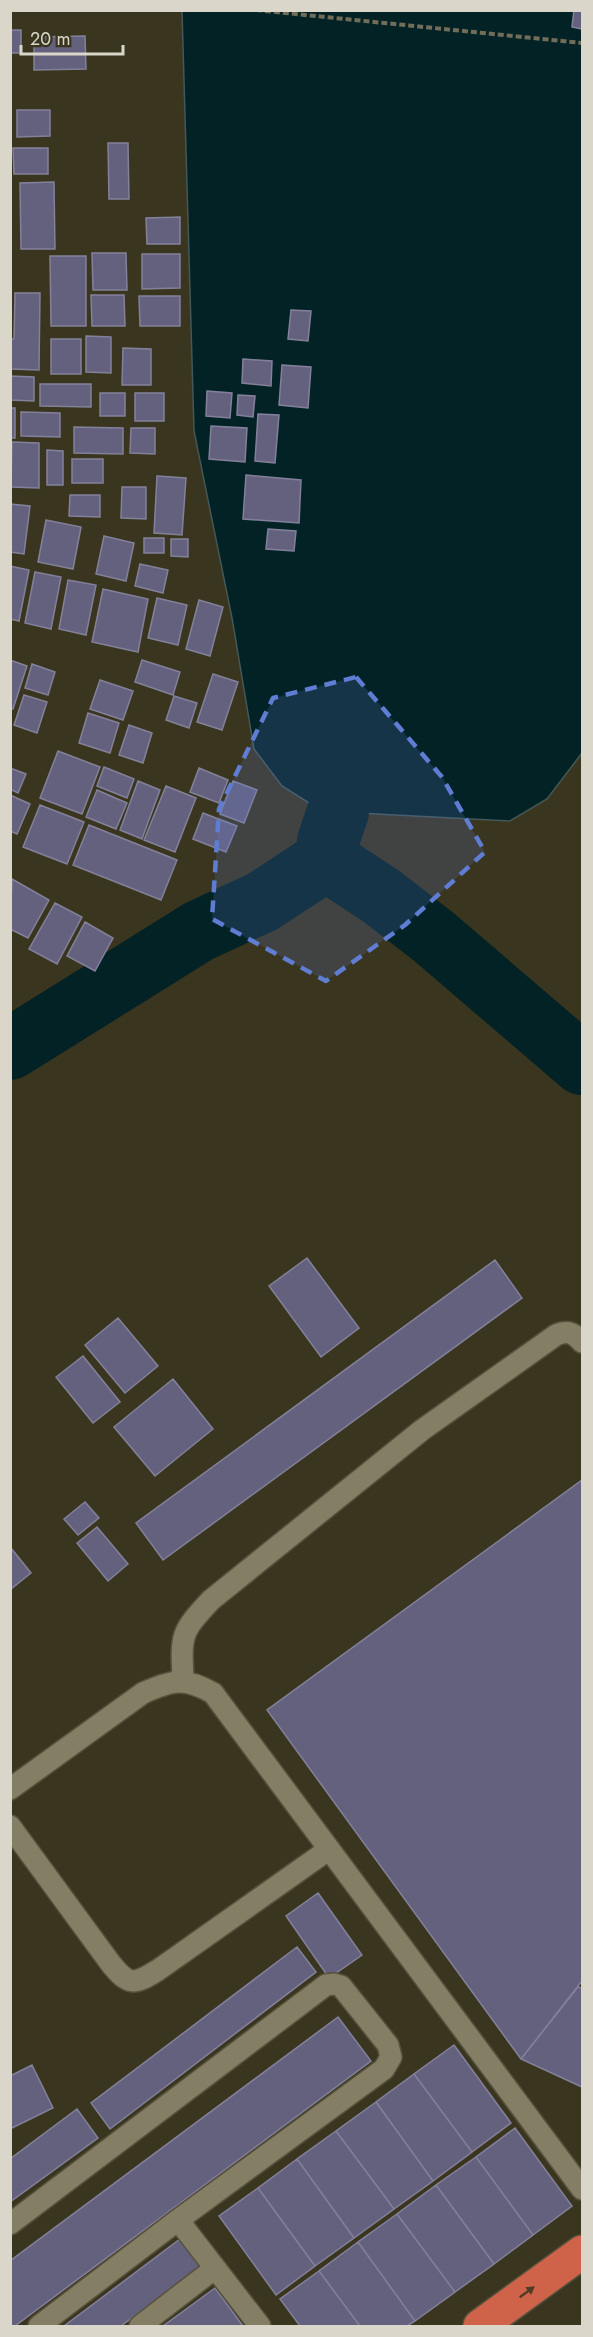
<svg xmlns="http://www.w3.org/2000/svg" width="593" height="2337" font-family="Jost,sans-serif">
	<rect width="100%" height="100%" fill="#3a351e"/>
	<!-- water -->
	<path fill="#032226" stroke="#445857" stroke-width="1.5" d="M182,11H582V753L547,799L510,821L338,812L309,803L282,786L254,749L232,618L194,431Z"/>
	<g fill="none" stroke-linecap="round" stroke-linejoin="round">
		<!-- river -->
		<path stroke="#032226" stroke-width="62" d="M338,812L328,841L326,860L381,896L434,937L582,1064
			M10,1049L199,931L262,902L326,860"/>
	</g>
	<!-- building -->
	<path fill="#64617e" stroke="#83819a" stroke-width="1.5" d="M574,10H582V29L572,27Z
		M10,30H21V53H10Z
		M85,36L86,69L34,70V37Z
		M17,110H50V136L17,137Z
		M108,143H128L129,199H109Z
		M13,148H48V174H14Z
		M54,182L55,249H21L20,183Z
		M180,217V244H147L146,218Z
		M92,253H126L127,290H93Z
		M142,254H180V288L142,289Z
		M50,256H86V326H51Z
		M15,293H40L39,370L10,369V339H14Z
		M91,295H124L125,326H92Z
		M139,296H180V326H140Z
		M291,310L311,311L308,341L288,339Z
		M86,336L111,337V373L86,372Z
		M51,339H81V374H51Z
		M123,348L151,349V385H122Z
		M243,359L272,361L271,386L242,383Z
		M282,365L311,367L308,408L279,405Z
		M10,376L34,377V401L10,400Z
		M40,384H91V407L40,406Z
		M207,391L232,393L230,418L206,416Z
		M100,393H125V416H100Z
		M135,393H164V421H135Z
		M238,395L255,396L253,417L237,415Z
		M10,408H15V438H10Z
		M21,412L60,413V437L21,436Z
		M258,414L279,415L275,463L255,461Z
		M211,426L247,428L245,462L209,459Z
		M74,427L123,428V454L74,453Z
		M131,428H155V454L130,453Z
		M12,442L39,443V488L11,487Z
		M47,450L63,451V485H47Z
		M72,459H103V483H72Z
		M246,475L301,480L299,523L243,519Z
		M157,476L186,478L182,535L154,533Z
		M122,487H146V519L121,518Z
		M70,495H100V517L69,516Z
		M10,504L30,506L24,554L10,552Z
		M46,520L81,527L73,569L38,562Z
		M268,529L296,531L294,551L266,549Z
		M104,536L134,543L126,581L96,574Z
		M144,538H164V553H144Z
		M171,539H188V557L171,556Z
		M140,564L168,570L163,593L135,586Z
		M10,566L29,570L19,621L10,619Z
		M35,572L61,577L51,629L25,623Z
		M68,580L96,585L86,635L59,629Z
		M103,589L148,599L138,652L92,642Z
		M157,598L187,605L178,645L148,638Z
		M199,600L223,607L210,656L186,649Z
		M10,660L27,666L13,709H10Z
		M142,660L180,672L173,695L135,682Z
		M32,664L55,672L48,695L25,688Z
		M213,674L238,682L222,730L197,722Z
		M100,680L133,691L123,720L90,709Z
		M24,695L47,702L37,733L14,725Z
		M174,696L197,703L189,728L166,720Z
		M88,713L119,723L110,753L79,743Z
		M129,725L152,733L143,763L119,755Z
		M58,751L100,767L82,814L40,798Z
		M104,767L134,779L127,798L97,786Z
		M10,768L26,774L18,793L10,789Z
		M199,768L228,780L219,803L190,792Z
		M138,781L160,790L142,839L120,830Z
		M233,781L257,790L244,823L220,814Z
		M166,786L196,798L175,852L144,840Z
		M97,790L127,803L116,829L86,817Z
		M10,795L30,804L17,834L10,831Z
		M40,805L84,822L67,864L23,847Z
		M203,813L237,826L226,852L193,839Z
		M89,825L177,860L161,900L73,865Z
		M12,879L49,900L28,938L10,929Z
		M55,903L82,917L57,964L29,949Z
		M85,922L113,938L95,971L67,956Z
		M307,1258L359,1328L321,1357L269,1286Z
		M495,1260L522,1298L163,1560L136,1523Z
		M118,1318L158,1366L125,1393L85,1345Z
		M83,1356L120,1402L93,1423L56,1377Z
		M173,1379L213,1429L155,1476L114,1427Z
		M582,1480V1981L521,2059L267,1710Z
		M85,1502L99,1518L78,1535L64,1519Z
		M97,1527L128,1564L108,1581L77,1543Z
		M11,1548L31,1573L11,1589L10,1588Z
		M318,1893L362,1955L329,1978L286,1916Z
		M297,1947L316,1972L110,2129L91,2103Z
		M578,1987L582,1988V2087L521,2059Z
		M338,2017L371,2061L15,2326H10V2261Z
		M454,2045L511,2123L472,2152L414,2074Z
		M32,2065L53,2108L10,2129V2076Z
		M414,2074L472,2152L433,2181L376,2102Z
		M376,2102L433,2181L394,2209L336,2131Z
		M77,2109L98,2138L10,2202V2159Z
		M515,2128L572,2206L533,2235L476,2157Z
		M336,2131L394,2209L354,2238L297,2159Z
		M476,2157L533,2235L494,2264L436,2185Z
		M297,2159L354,2238L315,2266L258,2188Z
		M436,2185L494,2264L455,2292L397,2214Z
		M258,2188L315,2266L276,2295L219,2216Z
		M397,2214L455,2292L415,2321L358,2242Z
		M180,2239L201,2266L121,2326H64Z
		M358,2242L415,2321L407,2326H360L319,2271Z
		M319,2271L360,2326H300L280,2299Z
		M215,2288L243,2326H163Z"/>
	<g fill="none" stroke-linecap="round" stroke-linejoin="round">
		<!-- service casing -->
		<g stroke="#56513d" stroke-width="24">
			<path id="service" d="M183,1680C181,1635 180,1633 211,1600L422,1430L556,1335C568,1330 574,1333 582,1342
				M10,1789L143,1693C173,1680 184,1677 213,1693L582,2189
				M10,1826L111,1964C129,1986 134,1985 158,1970L328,1850
				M178,2220L260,2326
				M10,2224L326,1985L334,1984L341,1986L388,2045L391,2057L384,2069L178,2220L39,2326
				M140,2326L214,2269"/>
		</g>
		<!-- trunk casing -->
		<g stroke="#56513d" stroke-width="36">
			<path id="trunk" d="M480,2326L582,2252"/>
		</g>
		<!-- path -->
		<path stroke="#716d59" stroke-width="4" stroke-dasharray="6 3" stroke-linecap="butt" d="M256,10L582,43"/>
		<!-- service -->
		<use href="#service" stroke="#847e65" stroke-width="21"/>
		<!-- trunk -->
		<use href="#trunk" stroke="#ce6349" stroke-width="33"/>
	</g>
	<!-- one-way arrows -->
	<defs><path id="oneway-solid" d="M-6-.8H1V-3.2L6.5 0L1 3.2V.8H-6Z" transform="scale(1.5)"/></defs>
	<use fill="#503c24" href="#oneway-solid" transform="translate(527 2292) rotate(-36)"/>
	<!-- marked area -->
	<path fill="#5f7ed3" fill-opacity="0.2" stroke="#5f7ed3" stroke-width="4.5" stroke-dasharray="12 8" stroke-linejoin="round" d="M356,677L442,777L485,852L405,925L326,981L212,919L219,809L273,698Z"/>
	<!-- border -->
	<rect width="593" height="2337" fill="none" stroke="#dad7ca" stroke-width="24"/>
	<!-- scale -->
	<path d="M21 45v9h102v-9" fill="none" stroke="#dad7ca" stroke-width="3"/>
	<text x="30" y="45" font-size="18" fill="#dad7ca" stroke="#3a351e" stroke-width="4.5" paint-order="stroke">20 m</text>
</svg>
